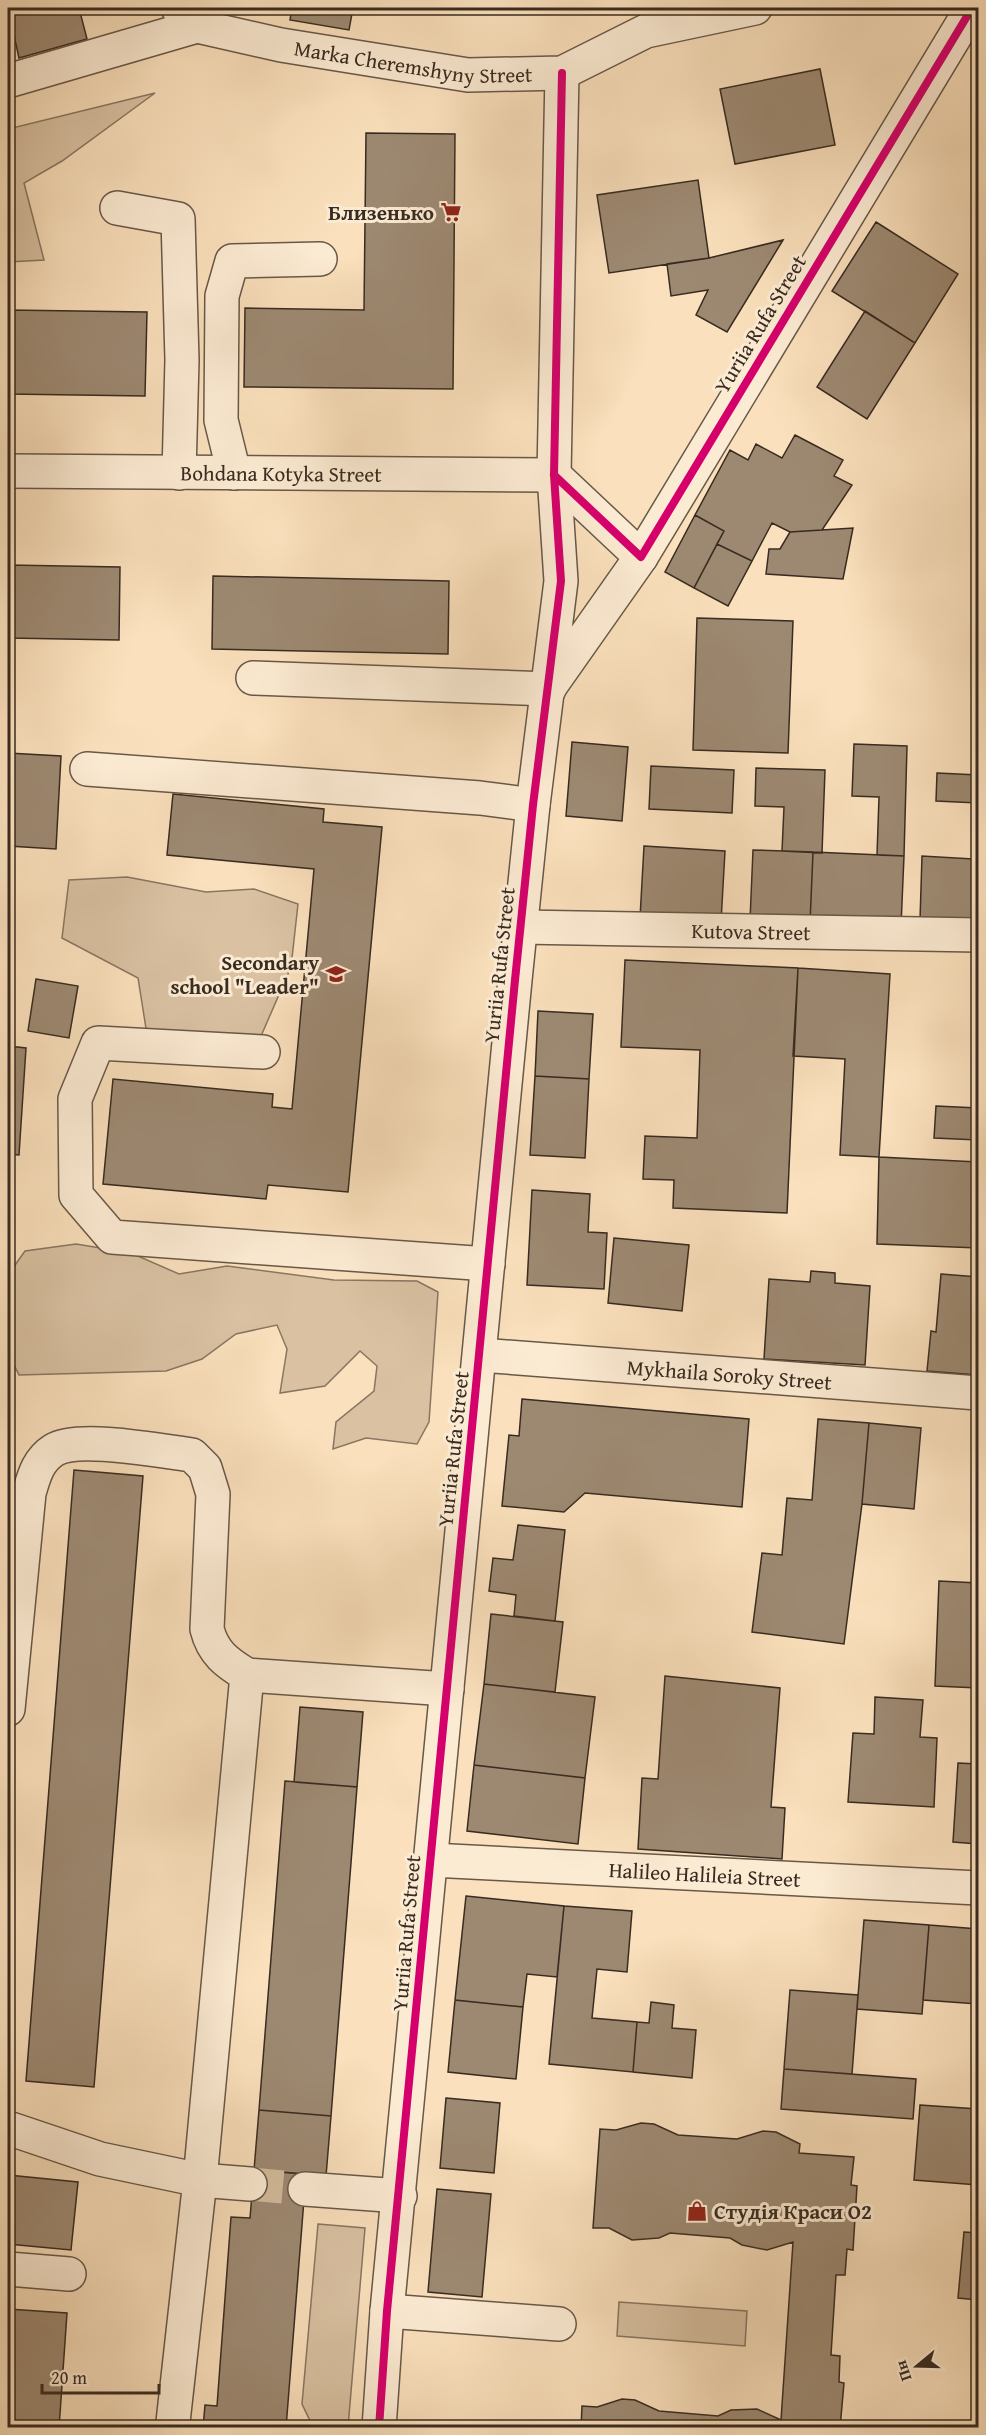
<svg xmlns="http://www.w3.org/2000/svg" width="986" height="2435" font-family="'Gentium Book Plus',serif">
	<rect width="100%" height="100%" fill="#fae0bc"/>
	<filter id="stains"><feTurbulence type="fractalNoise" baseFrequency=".00333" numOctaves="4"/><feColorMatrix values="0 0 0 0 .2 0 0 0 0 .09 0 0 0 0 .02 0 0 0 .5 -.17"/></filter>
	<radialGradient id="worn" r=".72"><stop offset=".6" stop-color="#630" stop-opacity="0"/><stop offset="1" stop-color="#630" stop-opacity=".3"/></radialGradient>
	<!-- green -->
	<path fill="#d9c1a2" stroke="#887662" stroke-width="1.5" d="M155,93L62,161L24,183L44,260L8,262V129Z
		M127,877L206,892L254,889L298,904L291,967L258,1043L148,1041L138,978L62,938L69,880Z
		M76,1244L131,1253L179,1274L227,1266L334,1280L417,1281L438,1292L429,1422L417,1444L366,1438L333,1449L336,1422L374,1391L377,1366L360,1351L325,1386L280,1393L287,1349L277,1325L236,1334L202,1359L166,1371L19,1375L8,1352V1275L25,1251Z
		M318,2224L365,2228L348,2427H313L302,2404Z
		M619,2302L747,2311L745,2346L617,2336Z"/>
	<!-- building -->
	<path fill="#9d8972" stroke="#382b21" stroke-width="1.5" d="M8,8H79L87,39L19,58Z
		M292,8H353L349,30L290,20Z
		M820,69L835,145L735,164L720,89Z
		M366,133L455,134L453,389L244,387L245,308L364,310Z
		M698,180L709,258L609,273L597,195Z
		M876,222L958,274L915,343L832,291Z
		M783,240L727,332L696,315L708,290L671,296L667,264L709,258Z
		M8,310L147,312L145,396L8,394Z
		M865,311L915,343L867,419L817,387Z
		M795,435L843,460L834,476L852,485L822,530L790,532L772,523L752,561L717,544L724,531L695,515L730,450L748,460L756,444L782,458Z
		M695,515L724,531L694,588L665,572Z
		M853,528L843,579L766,574L769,549H780L790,532Z
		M717,544L752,561L728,606L694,588Z
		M8,565L120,567L119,640L8,638Z
		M213,576L449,581L448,654L212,649Z
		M697,618L793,621L788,753L693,750Z
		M572,742L628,747L622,821L566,816Z
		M854,744L907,746L904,856L877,855L879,797L852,796Z
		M8,753L61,756L56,849L8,846Z
		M651,766L734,770L732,813L649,809Z
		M756,768L825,770L822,853L782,851L784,807L755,806Z
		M937,773L978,775V803L936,801Z
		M173,794L324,809L323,822L382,827L348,1192L268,1185L266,1199L103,1184L113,1079L273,1094L272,1107L292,1109L314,869L167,855Z
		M975,820H978V923L920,920L922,856L973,859Z
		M644,846L725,851L721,922L640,918Z
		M753,850L813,852L810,923L750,920Z
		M813,852L904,856L901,926L810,923Z
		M625,960L798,968L787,1213L673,1208L674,1180L643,1179L645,1136L697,1138L700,1050L621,1047Z
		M798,968L890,974L879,1157L840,1155L845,1059L793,1056Z
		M36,979L78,986L69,1038L28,1031Z
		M538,1011L593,1014L589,1079L535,1076Z
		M8,1046L26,1048L19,1155L8,1154Z
		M535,1076L589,1079L585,1158L530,1155Z
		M936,1106L978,1108V1140L934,1138Z
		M879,1157L978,1162V1248L877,1244Z
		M532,1190L590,1194L588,1232L607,1233L604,1289L527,1285Z
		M614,1238L689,1245L682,1311L608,1303Z
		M811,1271L835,1273V1283L870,1286L865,1365L764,1359L769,1279L810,1282Z
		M941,1274L978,1277V1375L927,1371L931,1331L936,1332Z
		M522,1399L749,1419L742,1507L585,1493L564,1512L502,1506L509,1435L519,1436Z
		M818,1419L869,1423L862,1504L844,1644L752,1632L762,1553L782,1555L787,1498L812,1500Z
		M869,1423L921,1428L914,1509L862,1504Z
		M74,1470L143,1476L94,2087L26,2081Z
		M518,1525L565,1530L555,1621L514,1616L516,1595L489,1591L493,1558L513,1560Z
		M939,1581L978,1583V1688L935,1686Z
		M491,1614L563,1622L555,1692L484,1684Z
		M665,1676L780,1688L771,1807L785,1808L782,1859L638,1849L642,1778L658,1779Z
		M484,1684L595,1697L585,1778L474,1765Z
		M875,1697L923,1700L920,1737L937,1738L934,1807L848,1802L853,1733L874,1734Z
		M300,1707L363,1712L357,1787L294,1782Z
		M958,1763L978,1764V1844L953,1842Z
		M474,1765L585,1778L578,1844L467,1831Z
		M285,1781L357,1787L331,2116L259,2110Z
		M466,1896L564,1906L557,1977L527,1974L523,2007L455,2000Z
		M564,1906L632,1911L627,1972L597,1969L592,2018L637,2022L633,2072L549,2064Z
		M864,1920L929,1925L922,2014L857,2009Z
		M929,1925L978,1929V2004L923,2000Z
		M790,1990L858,1995L852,2074L784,2069Z
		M455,2000L523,2007L516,2079L448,2072Z
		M651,2002L674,2005L672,2028L696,2030L692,2078L633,2072L637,2022L649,2023Z
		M784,2069L916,2079L913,2119L781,2109Z
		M446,2098L500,2103L494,2173L440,2168Z
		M920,2105L978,2109V2185L914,2180Z
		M259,2110L331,2116L326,2176L254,2170Z
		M641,2123L654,2124L678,2135L737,2139L763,2131L776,2132L800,2144L799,2153L854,2157L851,2185L857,2186L853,2250L847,2249L845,2275H836L831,2355L840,2356L839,2382L844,2383L840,2428H581L582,2406L597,2407L622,2399L635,2400L659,2411L718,2416L731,2410L757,2409L781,2420L793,2242L767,2250L742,2245L730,2238L670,2233L659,2238L632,2240L609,2228H593L600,2129L616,2130Z
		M254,2170L306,2174L286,2428H203L205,2405L217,2406L231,2217L250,2218Z
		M8,2175L78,2182L71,2250L8,2244Z
		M437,2189L491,2194L482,2297L428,2292Z
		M964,2232L978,2233V2300L958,2298Z
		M8,2309L67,2313L59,2428H8Z"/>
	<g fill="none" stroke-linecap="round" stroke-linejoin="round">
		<!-- minor-tunnel -->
		<path stroke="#d3bc9d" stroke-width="33" stroke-dasharray="33 16" stroke-linecap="butt" d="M250,2184L305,2189"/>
		<!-- minor casing -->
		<g stroke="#685848" stroke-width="36">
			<g id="minor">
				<path id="s1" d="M178,8L197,26L281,45L468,75L562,73L646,31L755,8"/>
				<path d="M8,81L197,26"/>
				<path d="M117,208L178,219L182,360L179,473"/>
				<path id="s2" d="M8,471L554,475"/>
				<path d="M234,473L221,420L222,296L232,261L320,259"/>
				<path d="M554,475L641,557L972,8"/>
				<path d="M253,678L549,689"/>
				<path d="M551,685L641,557"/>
				<path d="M87,769L480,798L533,805"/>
				<path id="s3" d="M521,927L978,935"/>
				<path d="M263,1052L98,1043L75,1099L76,1195L112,1237L488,1264"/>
				<path id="s4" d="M480,1355L978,1393"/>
				<path d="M8,1709L29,1493C34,1476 38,1460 54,1450C78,1435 162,1451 192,1455L205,1468L213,1494L207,1629C213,1653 227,1663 247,1675L447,1689"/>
				<path id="s5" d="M431,1860L978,1888"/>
				<path d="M8,2128L100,2159L200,2180L250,2184"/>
				<path d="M305,2189L400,2196"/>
				<path d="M8,2269L69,2274"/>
				<path d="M387,2311L559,2324"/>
				<path d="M173,2422L200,2180L247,1675"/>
				<path d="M379,2428L387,2311L515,980L533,805L561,581L554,475L562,73"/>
			</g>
		</g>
		<!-- minor -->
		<use href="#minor" stroke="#fcebd3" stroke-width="33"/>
		<!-- cycleway casing -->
		<g stroke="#fcebd3" stroke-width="11">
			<path id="cycleway" d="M554,475L641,557L972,8
				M379,2428L387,2311L515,980L533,805L561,581L554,475L562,73"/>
		</g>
		<!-- cycleway -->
		<use href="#cycleway" stroke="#d6006c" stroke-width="8"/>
	</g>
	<!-- icons -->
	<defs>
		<g id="supermarket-bare" transform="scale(1.62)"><path d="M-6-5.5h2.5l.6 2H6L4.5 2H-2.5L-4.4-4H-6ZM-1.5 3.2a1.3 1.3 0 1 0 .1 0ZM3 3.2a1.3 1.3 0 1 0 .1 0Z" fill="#8f2418" stroke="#fcebd3" stroke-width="2.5" paint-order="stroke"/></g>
		<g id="school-bare" transform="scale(1.62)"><path d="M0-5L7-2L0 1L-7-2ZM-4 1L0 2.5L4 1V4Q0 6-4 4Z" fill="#8f2418" stroke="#fcebd3" stroke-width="2.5" paint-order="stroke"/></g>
		<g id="shop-bare" transform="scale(1.62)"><path d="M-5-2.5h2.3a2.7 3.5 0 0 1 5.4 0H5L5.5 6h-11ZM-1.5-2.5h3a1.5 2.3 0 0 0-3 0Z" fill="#8f2418" stroke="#fcebd3" stroke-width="2.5" paint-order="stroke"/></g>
	</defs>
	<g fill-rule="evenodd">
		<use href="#supermarket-bare" x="451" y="212"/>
		<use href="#school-bare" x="336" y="974"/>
		<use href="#shop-bare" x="697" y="2211"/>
	</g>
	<g text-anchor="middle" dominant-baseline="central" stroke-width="6" stroke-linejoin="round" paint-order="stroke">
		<!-- street labels -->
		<g font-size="21" fill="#382b21" stroke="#fcebd3">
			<text stroke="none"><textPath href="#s1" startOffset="246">Marka Cheremshyny Street</textPath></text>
			<text transform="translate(760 324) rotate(-59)">Yuriia Rufa Street</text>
			<text stroke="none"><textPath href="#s2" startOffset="273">Bohdana Kotyka Street</textPath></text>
			<text stroke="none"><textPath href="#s3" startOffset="230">Kutova Street</textPath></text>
			<text transform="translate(499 965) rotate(-84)">Yuriia Rufa Street</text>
			<text stroke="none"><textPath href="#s4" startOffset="250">Mykhaila Soroky Street</textPath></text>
			<text transform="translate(453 1449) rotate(-84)">Yuriia Rufa Street</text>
			<text stroke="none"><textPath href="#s5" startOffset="274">Halileo Halileia Street</textPath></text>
			<text transform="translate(406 1933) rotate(-85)">Yuriia Rufa Street</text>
		</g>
		<!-- poi labels -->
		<g font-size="21" font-weight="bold" fill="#382b21" stroke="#fcebd3" text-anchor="end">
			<text x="434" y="212">Близенько</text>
			<text x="319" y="962">Secondary<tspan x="319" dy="24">school "Leader"</tspan></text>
			<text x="714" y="2211" text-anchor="start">Студія Краси O2</text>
		</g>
	</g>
	<!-- margin -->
	<rect width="986" height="2435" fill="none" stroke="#fae0bc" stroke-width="30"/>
	<rect x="9" y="9" width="968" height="2417" fill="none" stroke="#382b21" stroke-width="3"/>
	<rect x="15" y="15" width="956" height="2405" fill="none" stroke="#382b21" stroke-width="1.5"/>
	<!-- north arrow -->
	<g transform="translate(917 2366) rotate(251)" stroke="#fcebd3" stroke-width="4.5" paint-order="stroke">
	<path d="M0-4.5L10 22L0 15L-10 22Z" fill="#382b21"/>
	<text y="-9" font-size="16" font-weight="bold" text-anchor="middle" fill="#382b21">Пн</text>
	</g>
	<!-- scale -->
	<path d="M42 2384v9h117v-9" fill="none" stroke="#382b21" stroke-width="3"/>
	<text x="51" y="2384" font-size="18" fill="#382b21" stroke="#fcebd3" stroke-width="4.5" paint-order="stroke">20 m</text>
	<rect width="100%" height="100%" filter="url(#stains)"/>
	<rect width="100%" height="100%" fill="url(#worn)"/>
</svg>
